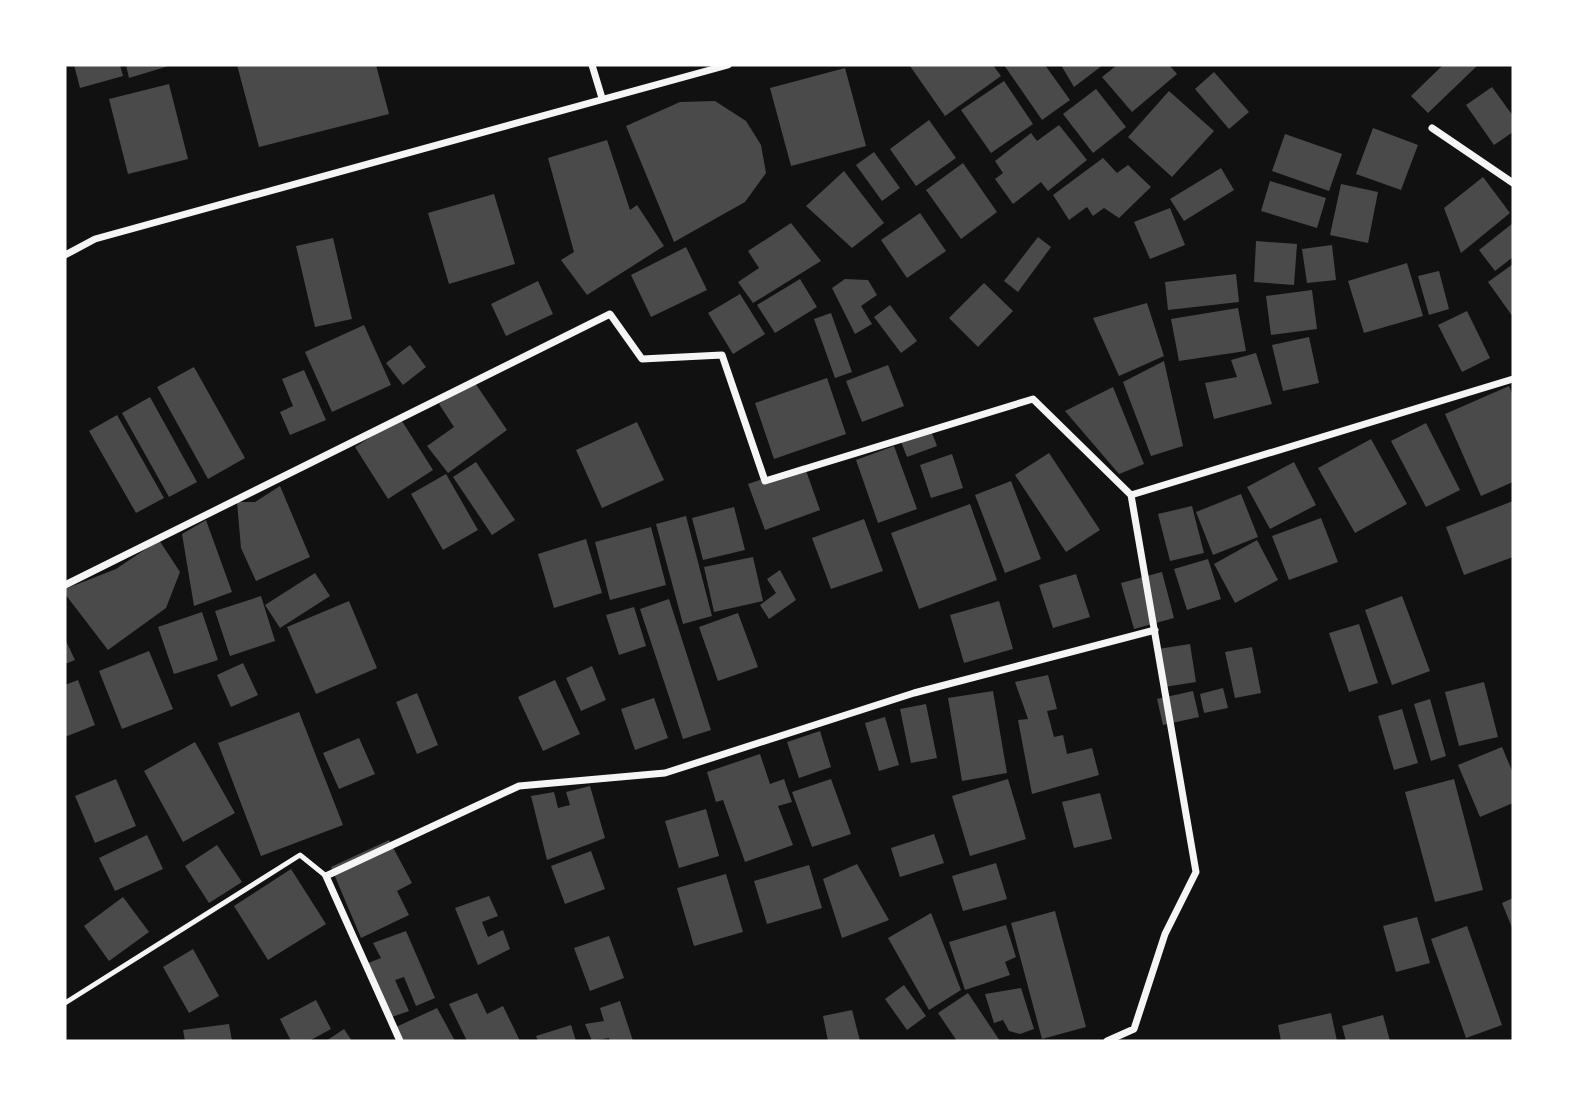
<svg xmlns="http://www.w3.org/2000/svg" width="1578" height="1106" font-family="Cabin,sans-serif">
	<rect width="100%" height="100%" fill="#111"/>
	<!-- building -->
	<path fill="#4a4a4a" d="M74,65H120L123,76L80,88Z
		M126,65H172L129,78Z
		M237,65H376L389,114L259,147Z
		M912,65H993L1001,76L945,116L910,66Z
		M1004,65H1045L1070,100L1042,120Z
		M1061,65H1103L1074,87Z
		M1117,65H1169L1177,74L1132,112L1102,77Z
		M1443,65H1478L1428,113L1411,96Z
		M845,68L866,146L791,166L770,88Z
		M1214,72L1249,112L1229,129L1195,89Z
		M1004,81L1033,124L991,153L961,110Z
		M169,84L188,159L128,174L109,99Z
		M1492,87L1513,116V132L1494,145L1466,105Z
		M1096,89L1126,127L1093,153L1063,114Z
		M1169,91L1214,131L1172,177L1128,137Z
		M715,101L746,121L761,145L766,173L745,202L674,242L626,126L680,102Z
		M929,120L956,158L916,186L890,149Z
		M1059,125L1087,160L1048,191L1041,182L1013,204L995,179L1003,173L995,161L1031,133L1037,141Z
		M1373,128L1418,145L1401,190L1356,174Z
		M1285,134L1342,154L1329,191L1272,171Z
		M607,140L630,210L637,205L664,246L587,295L561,260L574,252L548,158Z
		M874,152L900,188L882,201L856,165Z
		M1103,158L1117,173L1128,165L1151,187L1119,218L1104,208L1093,216L1087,207L1069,220L1053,195Z
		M963,163L997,212L961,239L926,190Z
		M1221,168L1234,190L1184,221L1170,199Z
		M844,171L884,223L852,248L806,206Z
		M1483,177L1510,213L1461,253L1444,208Z
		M1270,181L1326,198L1317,228L1261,211Z
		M1341,184L1378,192L1368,243L1330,235Z
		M494,194L515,264L449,284L428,213Z
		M1170,208L1185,245L1150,259L1134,222Z
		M920,213L946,251L907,278L881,240Z
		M791,223L821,261L753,303L738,282L759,268L748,251Z
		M1513,223V257L1495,271L1479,250Z
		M1038,237L1051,247L1018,292L1004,281Z
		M333,238L352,319L315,327L296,246Z
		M1256,241L1297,244L1294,285L1254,282Z
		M1332,245L1336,280L1307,283L1302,249Z
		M686,247L707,290L651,317L631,275Z
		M1407,263L1423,316L1364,333L1348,281Z
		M1513,264V317L1488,282Z
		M1439,271L1449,309L1429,315L1418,276Z
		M1236,274L1239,302L1168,310L1165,282Z
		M800,279L817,307L775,333L757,305Z
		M845,279L868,280L877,295L861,306L872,324L855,334L832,288Z
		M538,281L553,314L506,336L491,304Z
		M984,283L1013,311L978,347L949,318Z
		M1312,290L1317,329L1271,335L1266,296Z
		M740,294L765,334L733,354L708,313Z
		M1147,303L1164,356L1119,376L1093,318Z
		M890,305L917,341L901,353L874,317Z
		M1238,308L1246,351L1179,361L1171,319Z
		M1467,311L1490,358L1462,372L1438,325Z
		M831,313L852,372L835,378L814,319Z
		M364,325L391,385L332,412L305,352Z
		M1309,337L1319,383L1283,391L1272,345Z
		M410,345L426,367L403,385L386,363Z
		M1256,353L1272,404L1214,419L1205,383L1237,377L1231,360Z
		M1164,361L1183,446L1151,456L1123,382Z
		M888,365L904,406L862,422L846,381Z
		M194,367L245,458L208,479L157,387Z
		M304,370L326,420L290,435L280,412L293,406L282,379Z
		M827,378L846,434L774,459L755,403Z
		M473,380L507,430L448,473L427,446L454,427L439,404Z
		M1509,386L1513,396V482L1481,496L1445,414Z
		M1113,387L1144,464L1119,474L1065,411Z
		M150,397L197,482L169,497L122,413Z
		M117,415L164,498L136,513L89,431Z
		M400,418L433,470L388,499L355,447Z
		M637,422L664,480L602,508L576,450Z
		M1426,423L1460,490L1426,507L1391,441Z
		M930,428L937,446L907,457L900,439Z
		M1371,439L1407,504L1355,533L1318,468Z
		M894,446L917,509L878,523L856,460Z
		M1049,453L1100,530L1066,552L1015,475Z
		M952,454L963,488L931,498L920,465Z
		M476,462L515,520L492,535L453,477Z
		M1294,462L1316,505L1270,529L1247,487Z
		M804,465L820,510L765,530L748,484Z
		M446,474L478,530L443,550L411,494Z
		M1011,481L1041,559L1005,573L975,495Z
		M280,486L310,557L256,581L241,548L237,502H255Z
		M1241,494L1258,537L1213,555L1196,512Z
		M1513,501V557L1464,575L1446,527Z
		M970,504L997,580L919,609L891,533Z
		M1192,506L1204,553L1170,561L1158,514Z
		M734,507L745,550L703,560L692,518Z
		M686,516L712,616L683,624L656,524Z
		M1321,518L1338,562L1289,580L1272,536Z
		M864,519L883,571L831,589L812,538Z
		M206,520L232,592L194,606L182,534Z
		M651,527L666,585L610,600L595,542Z
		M586,539L602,593L554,608L538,554Z
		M159,540L180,572L166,608L108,650L65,594V589L116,569Z
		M1257,540L1278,580L1235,603L1214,564Z
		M753,557L763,601L714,612L704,567Z
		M1208,559L1221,599L1187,610L1174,569Z
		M780,570L796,600L769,619L760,605L776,593L767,579Z
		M1162,572L1174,618L1134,629L1121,583Z
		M315,573L330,596L280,628L265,605Z
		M1076,574L1090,617L1053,628L1039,585Z
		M261,596L275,641L230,656L215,611Z
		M1402,596L1430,671L1392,685L1365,610Z
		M669,599L711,730L683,739L640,609Z
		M349,601L377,668L316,694L287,627Z
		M999,601L1013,649L964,663L950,615Z
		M634,607L646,646L619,655L606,615Z
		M202,612L218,660L174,674L158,627Z
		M738,613L758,667L718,681L699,627Z
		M1359,624L1378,683L1349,692L1329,633Z
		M65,639L75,660L65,664Z
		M1190,644L1196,682L1164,687L1158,649Z
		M1252,647L1261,693L1235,698L1225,652Z
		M149,651L173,709L122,729L99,671Z
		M243,663L258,695L231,707L217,675Z
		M592,666L606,700L581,711L566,678Z
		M1048,675L1057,709L1047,711L1054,737L1063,735L1067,754L1092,748L1099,775L1032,794L1018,720L1028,719L1015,682Z
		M78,680L95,725L65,737V685Z
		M555,680L580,734L543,751L518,697Z
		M1484,682L1498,737L1459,746L1445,692Z
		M1223,688L1228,708L1204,713L1200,694Z
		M993,691L1007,773L962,781L948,698Z
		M1193,691L1199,717L1163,725L1157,699Z
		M417,693L438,745L417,754L396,702Z
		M654,698L668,738L635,750L621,709Z
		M1430,699L1446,756L1431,761L1414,704Z
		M926,704L937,758L911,763L900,709Z
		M1402,709L1418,763L1394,770L1378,716Z
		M299,712L343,825L261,856L218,743Z
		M885,717L899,765L879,771L865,723Z
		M820,731L831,767L799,778L787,742Z
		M359,738L375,774L339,789L323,753Z
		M195,742L235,813L183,842L144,771Z
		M1502,747L1513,773V803L1480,817L1458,765Z
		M760,754L770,784L784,779L792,802L778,806L793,845L745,862L723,800L716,802L707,772Z
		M116,779L136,826L95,843L75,796Z
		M831,779L851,834L812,847L792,792Z
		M1008,779L1026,839L970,856L952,796Z
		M1454,779L1483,890L1435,902L1405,792Z
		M590,786L605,838L547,860L531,796L554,792L558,808L570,805L566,792Z
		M1100,793L1112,839L1074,848L1062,802Z
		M706,809L719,856L679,868L665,821Z
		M934,834L944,863L900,877L891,848Z
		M147,835L163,869L115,891L99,858Z
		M389,840L412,883L397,891L409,915L361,938L331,867Z
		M217,845L242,882L209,903L185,866Z
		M591,851L605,889L565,904L551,866Z
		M996,863L1007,899L963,911L952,876Z
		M857,864L889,920L842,938L823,879Z
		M809,865L822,908L767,924L754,881Z
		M291,869L326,924L268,960L234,906Z
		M726,874L743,932L694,946L677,888Z
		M489,896L498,916L482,922L488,937L503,930L510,949L478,965L455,908Z
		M123,897L149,932L109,961L84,926Z
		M1513,898V930L1502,903Z
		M1055,911L1086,1027L1042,1039L1011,923Z
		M931,913L961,990L929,1010L888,938Z
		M1417,917L1430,963L1396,972L1383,926Z
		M1006,925L1016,957L1005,962L1010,975L965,990L949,942Z
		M1467,926L1502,1025L1466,1038L1431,939Z
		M406,931L435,998L416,1006L404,977L395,980L409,1011L389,1018L368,963L381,958L373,943Z
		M609,936L624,978L590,991L574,948Z
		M193,949L219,996L189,1013L163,967Z
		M904,985L926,1016L907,1030L885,999Z
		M1021,988L1034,1029L1020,1034L1009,1031L1003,1020L994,1023L985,994Z
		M477,993L487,1014L503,1006L520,1041H467L449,1004Z
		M968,993L1000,1041H957L938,1013Z
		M316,1000L331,1029L309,1041H291L280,1019Z
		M620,1001L633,1041H610L609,1038L592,1041L585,1024L604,1021L600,1008Z
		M437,1008L455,1041H400L394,1028Z
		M852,1010L860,1041H828L823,1016Z
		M1331,1013L1337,1041H1281L1278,1025Z
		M1383,1015L1390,1041H1346L1342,1026Z
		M229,1024L232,1041H185L183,1030Z
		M571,1025L576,1041H538L536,1036Z
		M344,1029L352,1041H326Z"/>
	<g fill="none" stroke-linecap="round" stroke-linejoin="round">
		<!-- service -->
		<path stroke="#f5f5f5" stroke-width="5" d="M65,1003L300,855L326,876"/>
		<!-- minor -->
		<path stroke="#f5f5f5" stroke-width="7" d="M592,65L602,98
			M1432,128L1513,183
			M65,255L95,239L728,65
			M65,585L610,314L642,359L722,355L765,481L1033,399L1131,495L1513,379
			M400,1041L326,876L519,786L665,773L914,693L1155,630
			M1107,1041L1134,1029L1165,934L1196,872L1131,495"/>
	</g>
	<!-- border -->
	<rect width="1578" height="1106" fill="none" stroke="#ffffff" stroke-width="133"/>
</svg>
